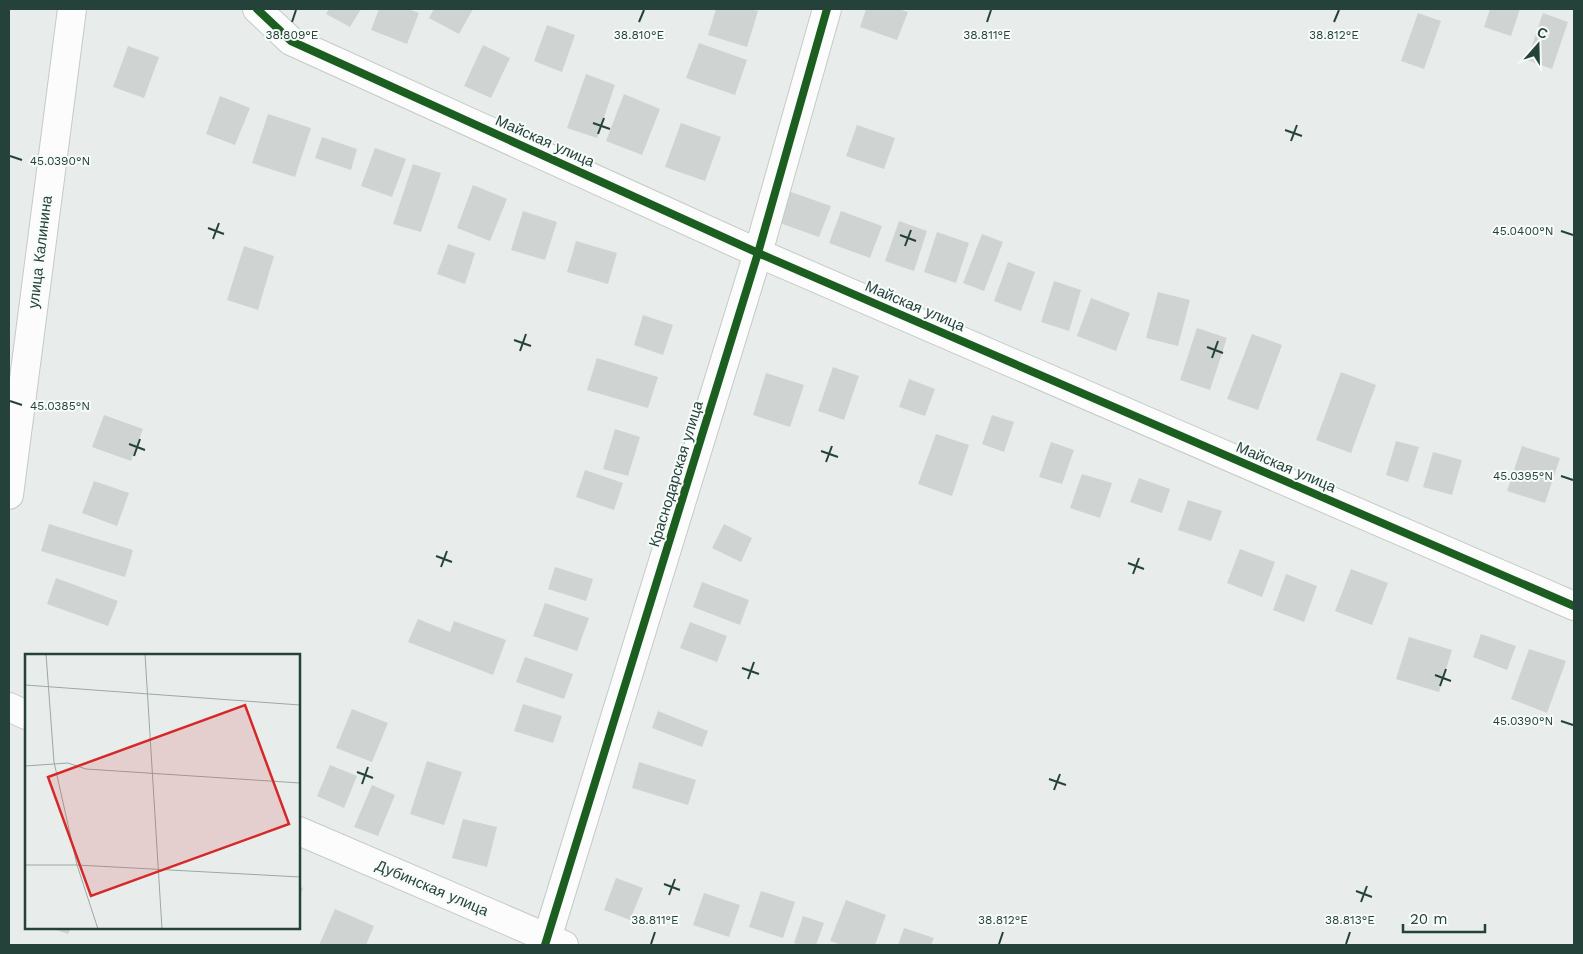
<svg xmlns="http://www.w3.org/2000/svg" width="1583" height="954" font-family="'Work Sans',sans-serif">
	<rect width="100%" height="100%" fill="#e8edeb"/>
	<!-- building -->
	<path fill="#cfd4d2" d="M329,9H361L350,27L326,14Z
		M379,9H408L419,13L407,44L371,30Z
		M434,9H473L459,34L429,18Z
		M716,9H751L758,11L747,47L708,35Z
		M866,9H898L908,12L897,40L860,27Z
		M1490,9H1520L1511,36L1484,27Z
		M1418,13L1441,21L1424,69L1401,61Z
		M1543,13L1568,22L1552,69L1527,60Z
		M547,25L575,35L562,72L534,61Z
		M699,43L747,60L735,95L686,78Z
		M483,45L510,58L491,98L464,86Z
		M128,46L159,57L144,98L113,87Z
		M586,74L615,85L597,138L567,128Z
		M624,94L660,109L642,155L606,141Z
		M220,96L250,108L235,145L206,134Z
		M268,114L311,128L295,177L252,163Z
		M681,123L721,137L705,181L665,167Z
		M857,125L895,138L884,169L846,156Z
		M322,137L357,149L351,170L315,158Z
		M375,148L406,159L392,197L361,186Z
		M413,164L441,173L421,232L393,224Z
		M473,185L507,199L490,241L457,228Z
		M788,191L831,206L819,237L777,222Z
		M523,211L557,222L545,260L511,250Z
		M841,211L882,226L870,258L829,243Z
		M899,221L927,231L914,271L885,261Z
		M937,232L969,243L956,283L924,272Z
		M982,234L1003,242L984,291L963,283Z
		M576,241L617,253L608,284L567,272Z
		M448,244L475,253L465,284L437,274Z
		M244,246L274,256L258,310L227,300Z
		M1008,262L1035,272L1021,311L994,301Z
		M1054,281L1081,290L1069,331L1041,322Z
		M1158,292L1190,300L1178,346L1146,338Z
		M1091,298L1130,313L1116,351L1077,336Z
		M643,315L673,325L663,355L634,345Z
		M1197,328L1227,338L1210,390L1180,380Z
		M1252,334L1282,345L1258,410L1227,399Z
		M597,358L658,377L648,408L587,390Z
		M833,367L859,376L844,420L818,411Z
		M1341,372L1376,385L1351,453L1316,440Z
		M766,373L804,385L790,427L753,415Z
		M909,379L935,389L925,416L899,407Z
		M104,415L143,429L131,461L92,447Z
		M992,415L1014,422L1004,452L982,444Z
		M615,429L640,437L628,476L603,469Z
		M936,434L969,445L952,496L918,484Z
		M1396,441L1419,447L1408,482L1386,475Z
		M1051,442L1074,450L1062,484L1039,477Z
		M1522,446L1560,458L1545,503L1507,491Z
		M1433,452L1462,460L1452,495L1423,487Z
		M585,470L623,483L614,510L576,497Z
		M1082,474L1112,483L1100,518L1070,508Z
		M1139,478L1170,489L1162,513L1130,502Z
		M94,481L129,493L117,526L82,513Z
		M1188,500L1222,511L1211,541L1178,530Z
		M49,524L133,550L125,577L41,551Z
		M724,524L752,538L741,562L712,548Z
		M1240,549L1275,562L1262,597L1227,583Z
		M555,567L593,579L586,601L548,589Z
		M1351,569L1388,583L1372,625L1335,611Z
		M1286,574L1317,586L1304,622L1273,610Z
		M56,578L118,601L108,626L47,604Z
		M702,582L749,600L740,625L693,607Z
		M545,603L589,618L577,651L533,636Z
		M418,619L450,632L454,621L506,640L493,675L408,642Z
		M690,622L727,636L717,662L680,648Z
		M1481,634L1516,646L1507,670L1473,657Z
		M1409,637L1452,650L1439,692L1396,679Z
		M1529,649L1566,661L1547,713L1511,699Z
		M525,657L573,674L564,699L516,682Z
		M523,704L562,716L553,743L514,731Z
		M352,709L388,723L372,762L336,748Z
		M658,711L708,731L702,747L652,728Z
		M427,761L462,772L444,825L410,814Z
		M639,762L696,780L688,805L632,788Z
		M330,765L357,776L344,808L317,796Z
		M372,785L395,795L378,836L354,827Z
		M463,819L497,827L487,867L452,858Z
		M616,878L643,888L630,920L604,910Z
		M299,886L303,888L299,899Z
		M761,891L795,902L783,938L749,927Z
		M704,893L740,905L729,937L693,925Z
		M846,900L886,915L875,945H842L830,941Z
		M335,909L374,926L366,945H319Z
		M803,916L824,923L816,945H800L794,943Z
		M51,928H71L68,934Z
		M904,928L934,938L931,945H898Z"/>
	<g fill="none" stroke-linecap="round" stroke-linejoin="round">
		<!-- minor casing -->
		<g stroke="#c5cac8" stroke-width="30">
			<path id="minor" d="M257,9L291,41L758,253L1574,606
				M9,495L72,9
				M9,707L26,715
				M299,831L564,945
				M545,945L758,253L827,9"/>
		</g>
		<!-- minor -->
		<use href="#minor" stroke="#fcfcfc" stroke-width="28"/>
		<!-- cycleway casing -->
		<g stroke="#f7fbf9" stroke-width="11">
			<path id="cycleway" d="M257,9L291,41L758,253L1574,606
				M545,945L758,253L827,9"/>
		</g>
		<!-- cycleway -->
		<use href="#cycleway" stroke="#1b5e20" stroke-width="8"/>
	</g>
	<!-- ticks -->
	<path fill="none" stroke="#24423a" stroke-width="2" d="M292,22L296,10M639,22L644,10M987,22L991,10M1334,22L1339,10M593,123L610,129M1285,130L1302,136M598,134L604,118M1291,141L1297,125M10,156L22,160M208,228L224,234M1561,231L1573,235M900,235L916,241M213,239L219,223M905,246L911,230M514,340L531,346M1207,347L1223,353M520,351L526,334M1212,358L1218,341M10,401L22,405M129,444L145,450M821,451L838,457M134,456L140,439M826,462L832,446M1561,476L1573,480M436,556L452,562M1128,563L1144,569M441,567L447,551M1133,574L1139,558M742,668L759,674M1435,675L1451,681M748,679L754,662M1440,686L1446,669M1561,721L1573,725M357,772L373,778M1049,779L1066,785M362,784L368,767M1054,790L1060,774M664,884L680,890M1356,891L1372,897M669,895L675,879M1361,902L1367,886M651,944L655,932M999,944L1003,932M1346,944L1350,932"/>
	<g text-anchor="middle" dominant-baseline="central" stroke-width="4" stroke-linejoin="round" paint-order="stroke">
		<!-- street labels -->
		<g font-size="15" fill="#24423a" stroke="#f7fbf9">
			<text transform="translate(545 141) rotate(24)">Майская улица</text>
			<text transform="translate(40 252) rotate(-83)">улица Калинина</text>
			<text transform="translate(915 306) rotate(23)">Майская улица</text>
			<text transform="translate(1286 467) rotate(23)">Майская улица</text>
			<text transform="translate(676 474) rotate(-73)">Краснодарская улица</text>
			<text transform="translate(432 888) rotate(23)">Дубинская улица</text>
		</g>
	</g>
	<!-- overview -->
	<g transform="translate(25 654)">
		<rect width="275" height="275" fill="#e8edeb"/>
		<path fill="none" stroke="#9aa9a4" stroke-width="1" d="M21,0L29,108L52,211L73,275M120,0L137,275M0,31L275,51M0,112L43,109L61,115L275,129M0,211H52L275,223"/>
		<path fill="#d62828" fill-opacity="0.15" stroke="#d62828" stroke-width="2.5" d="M220,51L264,170L66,242L23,123Z"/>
		<rect width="275" height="275" fill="none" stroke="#24423a" stroke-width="2.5"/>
	</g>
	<g font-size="12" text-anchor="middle" fill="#24423a" stroke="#f7fbf9" stroke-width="4" stroke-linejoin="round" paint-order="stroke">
		<text x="292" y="39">38.809°E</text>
		<text x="639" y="39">38.810°E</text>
		<text x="987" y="39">38.811°E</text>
		<text x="1334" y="39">38.812°E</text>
		<text x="60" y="165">45.0390°N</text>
		<text x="1523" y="235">45.0400°N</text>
		<text x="60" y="410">45.0385°N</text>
		<text x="1523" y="480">45.0395°N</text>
		<text x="1523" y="725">45.0390°N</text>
		<text x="655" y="924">38.811°E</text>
		<text x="1003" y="924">38.812°E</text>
		<text x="1350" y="924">38.813°E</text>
	</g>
	<!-- border -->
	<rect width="1583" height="954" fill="none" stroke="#24423a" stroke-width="20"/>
	<!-- north arrow -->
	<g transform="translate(1538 45) rotate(20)" stroke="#f7fbf9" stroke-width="4" paint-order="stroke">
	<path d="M0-4L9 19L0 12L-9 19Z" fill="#24423a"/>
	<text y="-8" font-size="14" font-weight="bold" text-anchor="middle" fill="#24423a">С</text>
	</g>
	<!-- scale -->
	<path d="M1403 924v8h82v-8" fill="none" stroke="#24423a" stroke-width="2.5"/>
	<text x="1410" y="924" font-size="15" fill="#24423a" stroke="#f7fbf9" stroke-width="4" paint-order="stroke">20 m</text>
</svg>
